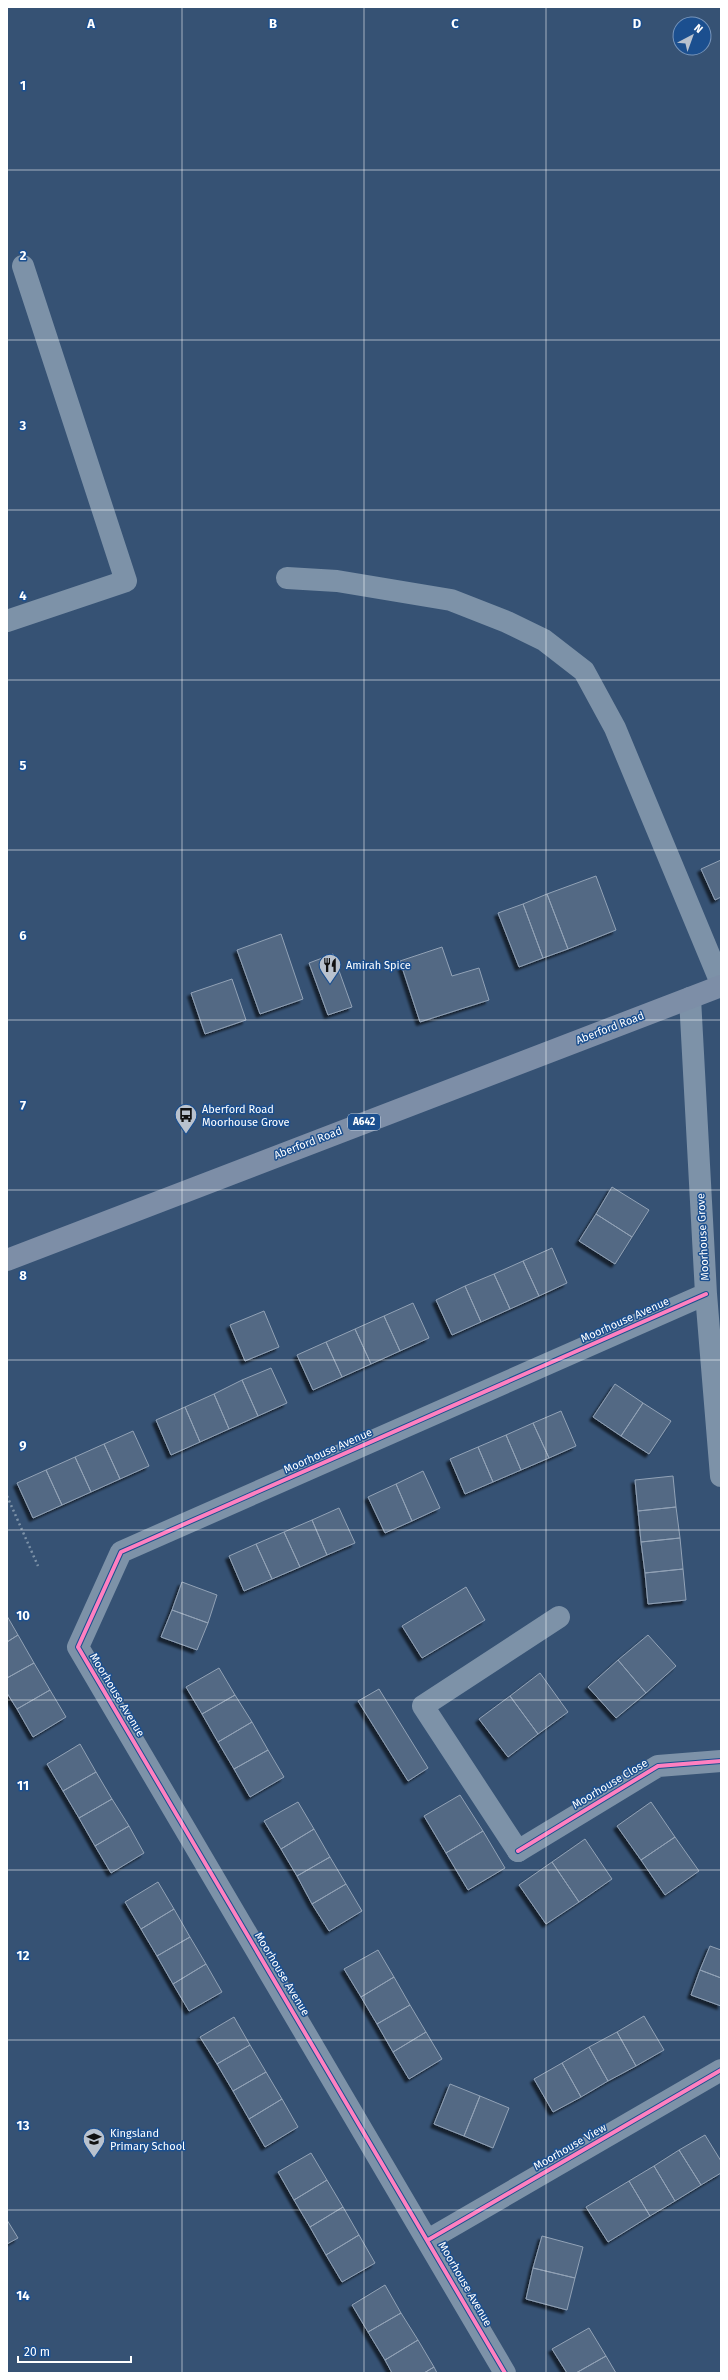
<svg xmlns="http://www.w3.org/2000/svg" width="728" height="2380" font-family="'Fira Sans',sans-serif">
	<defs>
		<filter id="shadow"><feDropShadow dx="-3.5" dy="3.5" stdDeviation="1" flood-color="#0009"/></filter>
	</defs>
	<rect width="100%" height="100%" fill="#365274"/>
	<!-- building -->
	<path fill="#526984" stroke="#92a2b6" filter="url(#shadow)" d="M721,860V897L715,900L701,869Z
		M596,876L616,930L568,949L547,894Z
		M547,894L568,949L543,958L523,904Z
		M523,904L543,958L519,967L498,913Z
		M281,934L303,999L260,1014L237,950Z
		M442,947L452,976L479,968L489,1000L420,1022L400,961Z
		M333,954L352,1007L328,1015L309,963Z
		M232,979L246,1020L205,1034L191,993Z
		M612,1187L649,1210L632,1237L596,1214Z
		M596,1214L632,1237L615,1264L579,1241Z
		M552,1248L567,1283L539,1296L523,1261Z
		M523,1261L539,1296L510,1309L494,1274Z
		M494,1274L510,1309L481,1322L465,1286Z
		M465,1286L481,1322L452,1335L436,1300Z
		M413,1303L429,1338L400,1351L384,1316Z
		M264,1311L279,1347L245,1361L230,1325Z
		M384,1316L400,1351L371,1364L355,1329Z
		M355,1329L371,1364L342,1377L326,1342Z
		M326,1342L342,1377L313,1390L297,1355Z
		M271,1368L287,1403L258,1416L242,1380Z
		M242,1380L258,1416L229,1429L214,1394Z
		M615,1384L643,1403L621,1436L593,1417Z
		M214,1394L229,1429L200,1442L185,1407Z
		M643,1403L671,1421L649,1454L621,1436Z
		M185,1407L200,1442L171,1455L156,1420Z
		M561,1411L576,1446L549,1458L533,1423Z
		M533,1423L549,1458L521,1470L506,1435Z
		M133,1431L149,1466L120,1479L104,1444Z
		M506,1435L521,1470L493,1482L478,1447Z
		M104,1444L120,1479L91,1492L75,1457Z
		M478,1447L493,1482L465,1494L450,1459Z
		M75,1457L91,1492L62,1505L46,1470Z
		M46,1470L62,1505L33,1518L17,1483Z
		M423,1471L440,1508L412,1521L396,1484Z
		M673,1476L676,1507L638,1511L635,1480Z
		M396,1484L412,1521L385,1533L368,1497Z
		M676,1507L680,1538L641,1542L638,1511Z
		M339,1508L355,1543L327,1555L312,1520Z
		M312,1520L327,1555L300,1567L284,1532Z
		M284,1532L300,1567L272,1579L256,1544Z
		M680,1538L683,1569L645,1573L641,1542Z
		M256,1544L272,1579L244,1591L229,1556Z
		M683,1569L686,1600L648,1604L645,1573Z
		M182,1582L217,1595L208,1623L172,1610Z
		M466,1587L485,1620L422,1658L402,1626Z
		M172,1610L208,1623L197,1650L161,1637Z
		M7,1616L18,1635L7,1642Z
		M18,1635L34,1663L7,1678V1642Z
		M648,1635L676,1666L646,1693L618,1660Z
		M618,1660L646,1693L616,1718L588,1687Z
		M34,1663L50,1690L17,1709L7,1693V1678Z
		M219,1668L235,1695L202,1714L186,1687Z
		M540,1673L568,1712L538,1734L510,1696Z
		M379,1689L428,1768L408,1781L358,1701Z
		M50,1690L66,1717L33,1737L17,1709Z
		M235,1695L252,1722L218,1742L202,1714Z
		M510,1696L538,1734L508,1757L479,1719Z
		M252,1722L268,1750L234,1769L218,1742Z
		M80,1744L96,1772L63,1791L47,1764Z
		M268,1750L284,1777L250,1797L234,1769Z
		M96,1772L112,1799L79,1818L63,1791Z
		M460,1795L483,1831L446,1853L424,1816Z
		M112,1799L129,1826L95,1846L79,1818Z
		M298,1802L314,1829L281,1849L264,1821Z
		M651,1802L675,1837L641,1860L617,1826Z
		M129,1826L144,1853L111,1873L95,1846Z
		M314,1829L330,1857L297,1876L281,1849Z
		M483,1831L505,1868L468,1890L446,1853Z
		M675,1837L699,1871L665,1895L641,1860Z
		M585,1839L612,1879L579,1902L552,1862Z
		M330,1857L346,1884L312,1904L297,1876Z
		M552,1862L579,1902L546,1924L519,1885Z
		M158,1882L174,1909L141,1929L125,1902Z
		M346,1884L362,1911L329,1931L312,1904Z
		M174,1909L190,1937L157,1956L141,1929Z
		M190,1937L206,1964L173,1984L157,1956Z
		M710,1946L721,1950V1978L700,1970Z
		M378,1950L394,1977L361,1997L344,1969Z
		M206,1964L222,1992L189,2011L173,1984Z
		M700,1970L721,1978V2006L691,1995Z
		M394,1977L410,2005L377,2024L361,1997Z
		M410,2005L426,2032L393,2052L377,2024Z
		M644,2016L664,2050L636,2066L617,2032Z
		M234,2017L250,2045L217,2064L200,2037Z
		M426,2032L442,2059L409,2079L393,2052Z
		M617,2032L636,2066L608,2081L589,2047Z
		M250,2045L266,2072L233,2091L217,2064Z
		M589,2047L608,2081L581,2097L562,2063Z
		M562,2063L581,2097L553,2112L534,2079Z
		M266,2072L282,2099L249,2119L233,2091Z
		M450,2084L480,2096L464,2136L434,2124Z
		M480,2096L509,2108L493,2148L464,2136Z
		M282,2099L298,2127L265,2147L249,2119Z
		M705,2135L721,2161V2173L701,2185L679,2150Z
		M679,2150L701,2185L675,2201L654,2166Z
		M311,2153L327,2180L294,2200L278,2172Z
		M654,2166L675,2201L650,2216L629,2181Z
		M327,2180L343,2207L310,2227L294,2200Z
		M629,2181L650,2216L608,2242L586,2207Z
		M343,2207L359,2235L326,2255L310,2227Z
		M7,2220L18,2238L7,2244Z
		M359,2235L375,2263L342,2282L326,2255Z
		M542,2236L583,2247L575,2278L533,2268Z
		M533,2268L575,2278L567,2310L526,2299Z
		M385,2285L401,2313L368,2332L352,2305Z
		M401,2313L418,2340L385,2360L368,2332Z
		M589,2328L606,2356L576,2373H567L552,2349Z
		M418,2340L434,2367L424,2373H392L385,2360Z
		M606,2356L616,2373H576Z
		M434,2367L437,2373H424Z"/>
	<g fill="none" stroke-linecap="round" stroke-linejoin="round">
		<!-- path -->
		<path stroke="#7d92a8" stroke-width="2.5" stroke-dasharray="2 3" stroke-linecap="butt" d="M7,1496L38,1566"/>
		<!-- service -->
		<path stroke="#7d92a8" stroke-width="22" d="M287,578L337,581L451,600L507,622L544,640L584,671L615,728L721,983
			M7,621L126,581L23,266
			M518,1851L423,1706L559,1617"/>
		<!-- minor -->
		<path stroke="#7d92a8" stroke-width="22" d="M690,998L706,1294L721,1476
			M518,1851L658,1766L721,1761
			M428,2240L721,2070
			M505,2373L78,1647L121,1552L706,1294"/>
		<!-- primary -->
		<path stroke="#7d8ea7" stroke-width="22" d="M7,1260L721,986"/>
		<!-- cycleway casing -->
		<g stroke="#1b4f8f" stroke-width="6">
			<path id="cycleway" d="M518,1851L658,1766L721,1761
				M428,2240L721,2070
				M505,2373L78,1647L121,1552L706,1294"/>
		</g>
		<!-- cycleway -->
		<use href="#cycleway" stroke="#ff80c0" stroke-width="4"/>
	</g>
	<!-- grid -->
	<path fill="none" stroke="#fff" stroke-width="1" stroke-opacity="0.55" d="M182,7V2373M364,7V2373M546,7V2373M7,170H721M7,340H721M7,510H721M7,680H721M7,850H721M7,1020H721M7,1190H721M7,1360H721M7,1530H721M7,1700H721M7,1870H721M7,2040H721M7,2210H721"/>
	<!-- icons -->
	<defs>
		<g id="restaurant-pin" transform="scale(1.15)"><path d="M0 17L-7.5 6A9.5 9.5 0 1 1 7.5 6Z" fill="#b9c2ce" stroke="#1b4f8f"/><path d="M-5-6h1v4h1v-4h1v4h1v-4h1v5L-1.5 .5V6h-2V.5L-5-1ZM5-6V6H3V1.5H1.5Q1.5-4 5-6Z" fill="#111"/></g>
		<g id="bus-pin" transform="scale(1.15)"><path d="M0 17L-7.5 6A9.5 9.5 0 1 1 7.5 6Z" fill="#b9c2ce" stroke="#1b4f8f"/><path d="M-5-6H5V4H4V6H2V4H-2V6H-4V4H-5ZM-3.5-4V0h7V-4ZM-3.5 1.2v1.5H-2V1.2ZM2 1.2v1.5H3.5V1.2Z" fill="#111"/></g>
		<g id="school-pin" transform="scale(1.15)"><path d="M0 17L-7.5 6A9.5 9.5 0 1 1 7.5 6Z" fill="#b9c2ce" stroke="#1b4f8f"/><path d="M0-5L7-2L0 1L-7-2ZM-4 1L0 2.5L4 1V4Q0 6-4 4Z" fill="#111"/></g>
	</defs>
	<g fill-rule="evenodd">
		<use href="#restaurant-pin" x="330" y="965"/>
		<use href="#bus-pin" x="186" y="1115"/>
		<use href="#school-pin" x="94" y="2139"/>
	</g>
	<g text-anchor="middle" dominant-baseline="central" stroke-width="3" stroke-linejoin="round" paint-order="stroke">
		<!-- shield labels -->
		<rect fill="#1b4f8f" stroke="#bbcadd" stroke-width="1" x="348" y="1114" width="32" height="16" rx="3"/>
		<g font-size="10" font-weight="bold" fill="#fff">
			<text x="364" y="1122">A642</text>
		</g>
		<!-- poi labels -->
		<g font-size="11" fill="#fff" stroke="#1b4f8f" text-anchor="start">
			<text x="346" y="965">Amirah Spice</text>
			<text x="202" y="1109">Aberford Road<tspan x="202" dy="13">Moorhouse Grove</tspan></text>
			<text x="110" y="2133">Kingsland<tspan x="110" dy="13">Primary School</tspan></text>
		</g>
		<!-- street labels -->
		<g font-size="11" fill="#fff" stroke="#1b4f8f">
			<text transform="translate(610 1028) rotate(-21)">Aberford Road</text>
			<text transform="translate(308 1143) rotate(-21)">Aberford Road</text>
			<text transform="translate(703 1237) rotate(-93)">Moorhouse Grove</text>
			<text transform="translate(625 1320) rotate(-24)">Moorhouse Avenue</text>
			<text transform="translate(328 1451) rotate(-24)">Moorhouse Avenue</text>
			<text transform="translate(117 1695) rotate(59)">Moorhouse Avenue</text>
			<text transform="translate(610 1784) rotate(-31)">Moorhouse Close</text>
			<text transform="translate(282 1974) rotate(59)">Moorhouse Avenue</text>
			<text transform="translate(570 2147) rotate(-30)">Moorhouse View</text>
			<text transform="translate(465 2284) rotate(60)">Moorhouse Avenue</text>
		</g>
	</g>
	<g font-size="13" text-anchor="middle" font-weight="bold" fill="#fff" stroke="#1b4f8f" stroke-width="3" stroke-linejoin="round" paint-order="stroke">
		<text x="91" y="28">A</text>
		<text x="273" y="28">B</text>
		<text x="455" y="28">C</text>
		<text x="637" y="28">D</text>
		<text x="23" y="90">1</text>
		<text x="23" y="260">2</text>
		<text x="23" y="430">3</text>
		<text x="23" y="600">4</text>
		<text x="23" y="770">5</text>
		<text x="23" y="940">6</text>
		<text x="23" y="1110">7</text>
		<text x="23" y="1280">8</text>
		<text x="23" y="1450">9</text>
		<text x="23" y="1620">10</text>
		<text x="23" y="1790">11</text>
		<text x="23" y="1960">12</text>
		<text x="23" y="2130">13</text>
		<text x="23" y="2300">14</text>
	</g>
	<!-- border -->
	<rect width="728" height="2380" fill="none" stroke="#ffffff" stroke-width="16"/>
	<!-- north arrow -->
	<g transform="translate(692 36) rotate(41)"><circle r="19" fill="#1b4f8f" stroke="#7695bc"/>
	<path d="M0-3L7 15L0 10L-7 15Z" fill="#b9c2ce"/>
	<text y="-6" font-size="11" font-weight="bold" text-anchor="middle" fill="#ffffff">N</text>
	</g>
	<!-- scale -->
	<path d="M18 2356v6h113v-6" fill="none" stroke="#ffffff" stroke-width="2"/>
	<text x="24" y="2356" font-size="12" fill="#ffffff" stroke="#1b4f8f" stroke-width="3" paint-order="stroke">20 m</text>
</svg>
